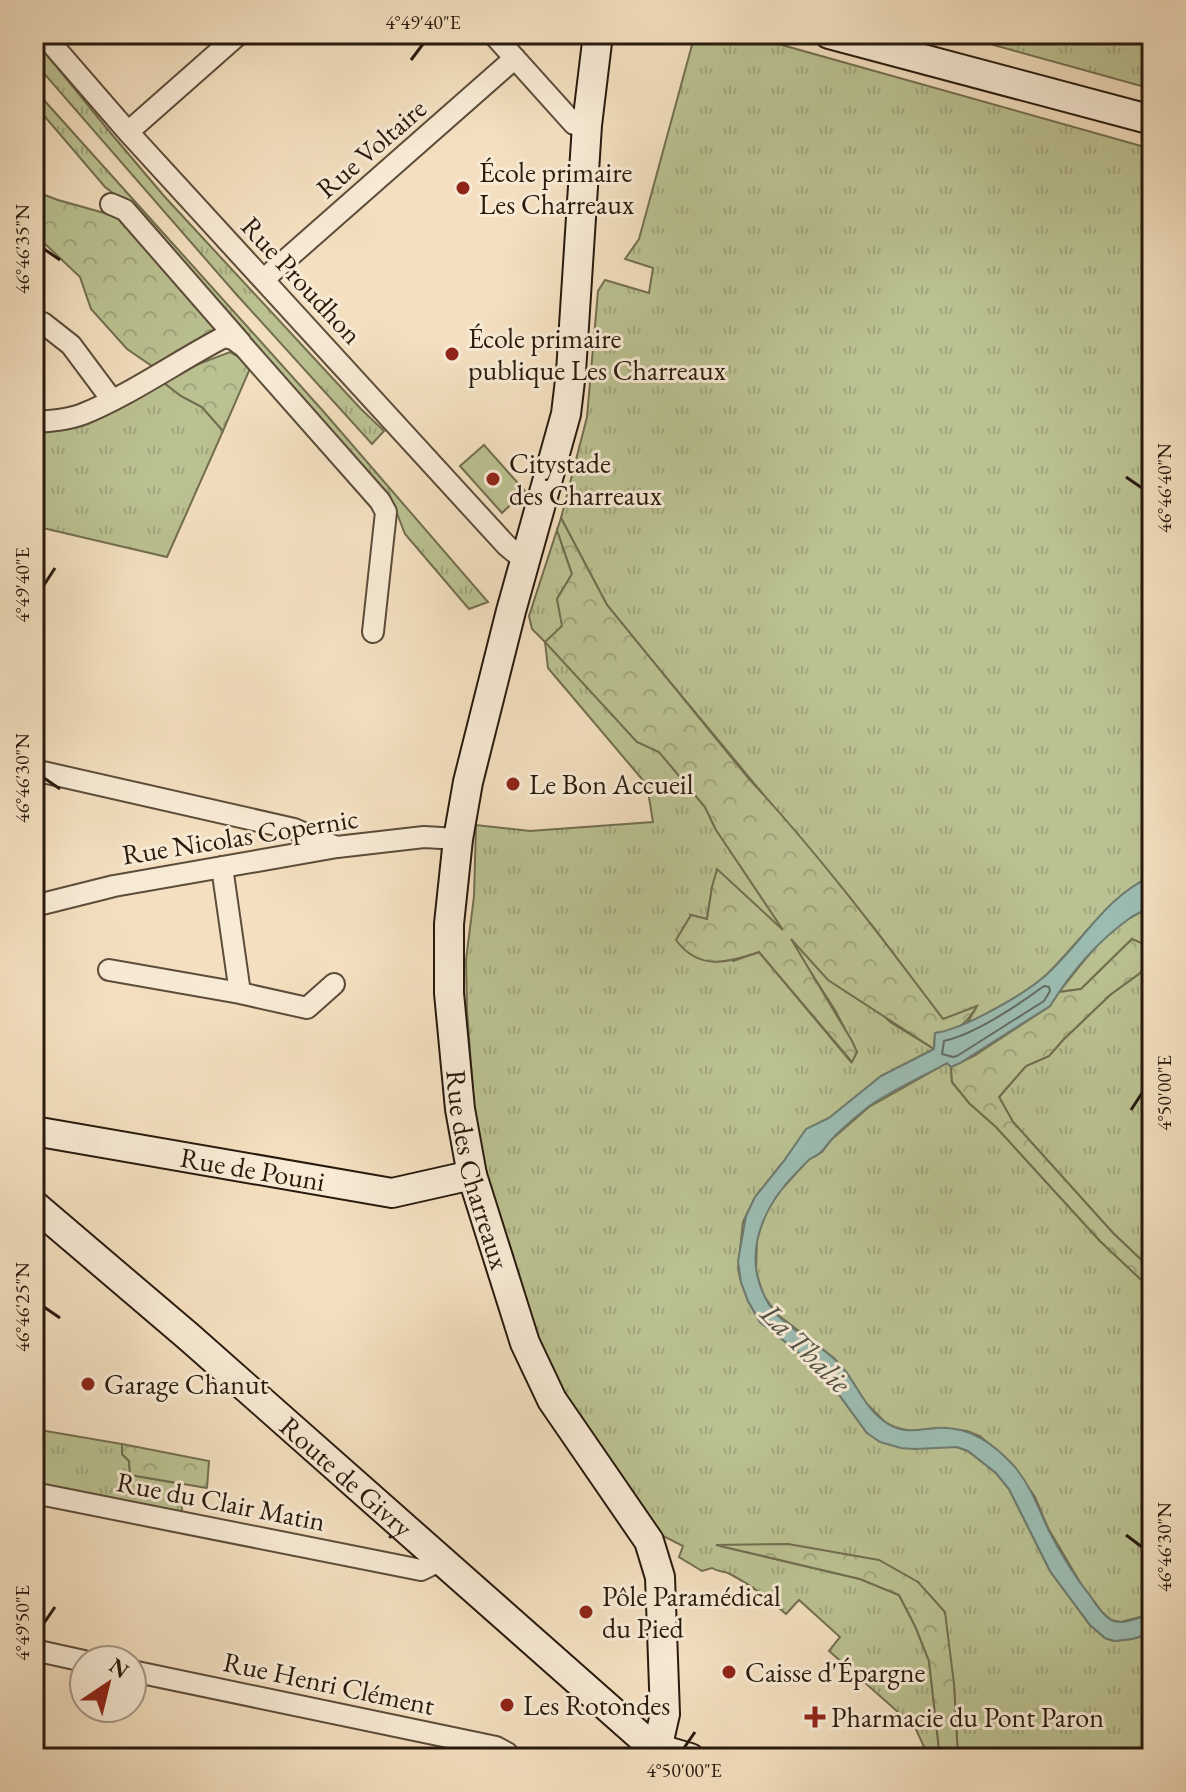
<svg xmlns="http://www.w3.org/2000/svg" width="1186" height="1792" font-family="'EB Garamond',serif">
	<defs>
		<pattern id="grass-tufts" width="24" height="20" patternUnits="userSpaceOnUse" patternTransform="scale(2)"><rect width="24" height="20" fill="#bbc292"/><path d="M3 7l-1-3M5 7V3M7 7l1-3M15 17l-1-3M17 17v-4M19 17l1-3" fill="none" stroke="#a1a67d"/></pattern>
		<pattern id="forest-crowns" width="20" height="18" patternUnits="userSpaceOnUse" patternTransform="scale(2)"><rect width="20" height="18" fill="#bbc292"/><path d="M2 6a3 3 0 1 1 6 0M12 15a3 3 0 1 1 6 0" fill="none" stroke="#a1a67d"/></pattern>
	</defs>
	<rect width="100%" height="100%" fill="#f4e0c0"/>
	<filter id="stains"><feTurbulence type="fractalNoise" baseFrequency=".0025" numOctaves="4"/><feColorMatrix values="0 0 0 0 .2 0 0 0 0 .09 0 0 0 0 .02 0 0 0 .5 -.17"/></filter>
	<radialGradient id="worn" r=".72"><stop offset=".6" stop-color="#630" stop-opacity="0"/><stop offset="1" stop-color="#630" stop-opacity=".3"/></radialGradient>
	<!-- grass -->
	<path fill="url(#grass-tufts)" stroke="#726e50" stroke-width="2" fill-rule="evenodd" d="M695,34H743L1152,149V876C1107,898 1082,940 1047,974C1025,995 994,1009 967,1024L976,1007L943,1020L875,929L636,641L607,605L561,518L587,417L598,291L605,280L649,293L653,268L625,259L639,239Z
		M954,34H1152V89Z
		M34,39L109,131L164,196L361,409L384,431L372,444L236,294L34,62Z
		M34,89L323,411L488,602L469,609L405,534L396,511L387,497L123,201L105,187L34,104Z
		M159,379L181,396L202,407L223,431L167,557L34,526V430Z
		M557,530L572,574L557,599L563,626L546,642L637,742L659,751L705,807L716,830L890,1022L934,1049L881,1076L829,1118L806,1130L784,1161L755,1197L743,1222L738,1269L741,1282L748,1301L760,1322L821,1370L867,1433L943,1446L957,1447L968,1451L996,1473L1009,1489L1050,1571L1090,1625L1105,1638L1114,1641L1132,1639L1152,1633V1758H958L954,1684L918,1582L720,1546L860,1579L899,1595L915,1626L929,1661L940,1758H929L915,1727L829,1651L840,1637L799,1600L786,1614C769,1599 751,1585 730,1574C724,1571 718,1572 712,1568L702,1571L679,1557L683,1546L663,1536L570,1404L552,1372L533,1324L512,1252L492,1198L475,1121L467,1010L466,960L474,896L476,825L530,831L653,822L647,785L548,668L545,642L532,629L529,616ZM712,887L786,934L835,1010L857,1052L851,1062L759,952L733,961L691,915L707,919Z
		M1152,906V1270L1113,1233L1013,1122L999,1097L1026,1066L1049,1056L1063,1040L1110,995L1140,973L1132,939L1081,989L1059,992C1081,965 1103,932 1135,915C1141,912 1146,910 1152,906Z
		M947,1063L951,1067L952,1082L969,1103L996,1127L1100,1241L1152,1290V1614L1121,1622L1111,1620L1102,1612L1081,1584L1048,1528L1035,1497L1011,1463L980,1436L967,1431L938,1428L912,1431L897,1428L886,1423L866,1403L848,1375L834,1358L778,1315L763,1295L756,1271L757,1239L767,1209L780,1191L809,1159L822,1152L831,1140L869,1107Z
		M34,1429L122,1444V1454L129,1461L130,1475L181,1484L182,1513L34,1483Z"/>
	<!-- forest -->
	<path fill="url(#forest-crowns)" stroke="#726e50" stroke-width="2" d="M34,191L58,200L115,216L125,224L223,331L152,366L127,349L91,309L80,277L43,242L34,228Z
		M230,352L252,364L223,431L202,407L181,396L159,379Z
		M561,518L607,605L749,779C819,854 881,937 943,1019L977,1006C965,1026 959,1030 935,1033L934,1049L828,980L791,939L852,1041L857,1052L852,1062L759,952C727,963 699,971 676,940L691,915L707,919L712,887L717,869L783,930L716,830L705,807L659,752L637,742L545,642L562,626L557,599L572,574L557,530Z
		M1132,939L1146,945L1150,958L1140,973L1110,995L1063,1040L1049,1056L1026,1066L999,1097L1013,1122L1113,1233L1152,1270V1290L1100,1241L996,1127L969,1103L952,1082L951,1067L974,1056L1050,1006L1059,992L1081,989Z
		M122,1444L209,1461L207,1488L130,1475L129,1461L122,1454Z
		M788,1544L879,1560L918,1582L945,1612L954,1684L958,1758H940L929,1661L915,1626L899,1595L860,1579L716,1545Z"/>
	<!-- pitch -->
	<path fill="#bbc292" stroke="#726e50" stroke-width="2" d="M484,445L525,491L502,513L460,466Z"/>
	<!-- water -->
	<path fill="#9cbdb3" stroke="#6e7c71" stroke-width="2" d="M1152,876V906C1145,911 1137,913 1130,918C1098,941 1071,972 1050,1006L960,1063L951,1067L947,1063C922,1077 890,1091 868,1107C856,1117 842,1128 832,1139C827,1144 825,1149 820,1153C817,1156 813,1157 810,1159C805,1163 801,1168 797,1172C764,1205 742,1252 765,1297C778,1325 810,1338 832,1357C856,1376 862,1410 890,1425C906,1434 921,1429 937,1428C970,1426 994,1444 1015,1467C1032,1488 1038,1508 1049,1531C1061,1554 1075,1577 1091,1597C1096,1605 1103,1615 1111,1620C1122,1626 1140,1617 1152,1614V1633L1132,1639L1114,1641L1105,1638L1090,1625L1050,1571L1009,1489L996,1473L968,1451L957,1447L914,1449L901,1448L880,1442L867,1433L821,1370L760,1322L748,1301L741,1282L738,1261L746,1216L755,1197L784,1161L806,1129L829,1118L881,1076L934,1049L935,1033C964,1029 1021,996 1044,977C1082,944 1104,897 1152,876Z"/>
	<g fill="none" stroke-linecap="round" stroke-linejoin="round">
		<!-- shore -->
		<path stroke="#626c60" stroke-width="2" d="M1044,986L1049,987L1050,991L1044,1001L957,1056L953,1057L942,1054L944,1041C975,1034 1018,1005 1044,986Z"/>
		<!-- street casing -->
		<g stroke="#5c4c3a" stroke-width="24">
			<path id="street" d="M43,34L128,132L506,545L519,556L526,558
				M493,34L574,124L587,125
				M128,132L239,34
				M111,204L125,210L241,343
				M264,279L515,58
				M43,323L71,345L112,400
				M34,422C50,421 67,420 83,414C130,395 178,361 224,337L233,339L244,347L380,501L386,512L373,632
				M34,770L294,829L336,847
				M222,867L240,993
				M34,906L114,886L337,847L424,837L458,839
				M109,970L240,993L307,1008L334,984
				M34,1493L421,1570L442,1560
				M34,1650L84,1661
				M132,1671L496,1747L507,1753L511,1758"/>
		</g>
		<!-- secondary casing -->
		<g stroke="#291a0e" stroke-width="32">
			<g id="secondary">
				<path id="s1" d="M598,34L587,125L571,372L566,414L511,611L468,782L458,839L449,924V993L460,1109L472,1175L525,1343L552,1400L649,1541L660,1577L665,1714L655,1758"/>
				<path d="M829,34L1152,120"/>
				<path id="s2" d="M34,1131L392,1193L472,1175"/>
				<path id="s3" d="M34,1205L189,1337L665,1758"/>
				<path d="M649,1752L656,1748L690,1758"/>
			</g>
		</g>
		<!-- street -->
		<use href="#street" stroke="#f8ebd6" stroke-width="20"/>
		<!-- secondary -->
		<use href="#secondary" stroke="#f8ebd6" stroke-width="28"/>
	</g>
	<!-- ticks -->
	<path fill="none" stroke="#291a0e" stroke-width="3" d="M411,60L423,44M44,249L60,260M1126,477L1142,488M44,585L55,568M44,778L60,789M1131,1110L1142,1093M44,1307L60,1318M1126,1535L1142,1547M44,1623L55,1607M684,1748L695,1732"/>
	<!-- markers -->
	<g fill="#8f2418" stroke="#f8ebd6" stroke-width="3">
		<circle cx="463" cy="188" r="8"/>
		<circle cx="452" cy="354" r="8"/>
		<circle cx="493" cy="479" r="8"/>
		<circle cx="513" cy="784" r="8"/>
		<circle cx="88" cy="1384" r="8"/>
		<circle cx="586" cy="1612" r="8"/>
		<circle cx="729" cy="1672" r="8"/>
		<circle cx="507" cy="1705" r="8"/>
		<path d="M811 1705h8v8h8v8h-8v8h-8v-8h-8v-8h8z"/>
	</g>
	<g text-anchor="middle" dominant-baseline="central" stroke-width="6" stroke-linejoin="round" paint-order="stroke">
		<!-- street labels -->
		<g font-size="28" fill="#291a0e" stroke="#f8ebd6">
			<text transform="translate(371 148) rotate(-41)">Rue Voltaire</text>
			<text transform="translate(302 280) rotate(47)">Rue Proudhon</text>
			<text transform="translate(240 836) rotate(-9)">Rue Nicolas Copernic</text>
			<text stroke="none"><textPath href="#s2" startOffset="222">Rue de Pouni</textPath></text>
			<text stroke="none"><textPath href="#s1" startOffset="1154">Rue des Charreaux</textPath></text>
			<text stroke="none"><textPath href="#s3" startOffset="414">Route de Givry</textPath></text>
			<text transform="translate(221 1501) rotate(11)">Rue du Clair Matin</text>
			<text transform="translate(329 1683) rotate(12)">Rue Henri Clément</text>
		</g>
		<!-- poi labels -->
		<g font-size="28" fill="#291a0e" stroke="#f8ebd6" text-anchor="start">
			<text x="479" y="172">École primaire<tspan x="479" dy="32">Les Charreaux</tspan></text>
			<text x="468" y="338">École primaire<tspan x="468" dy="32">publique Les Charreaux</tspan></text>
			<text x="509" y="463">Citystade<tspan x="509" dy="32">des Charreaux</tspan></text>
			<text x="529" y="784">Le Bon Accueil</text>
			<text x="104" y="1384">Garage Chanut</text>
			<text x="602" y="1596">Pôle Paramédical<tspan x="602" dy="32">du Pied</tspan></text>
			<text x="745" y="1672">Caisse d'Épargne</text>
			<text x="523" y="1705">Les Rotondes</text>
			<text x="831" y="1717">Pharmacie du Pont Paron</text>
		</g>
		<!-- water labels -->
		<g font-size="30" font-style="italic" fill="#515348" stroke="#f8ebd6">
			<text transform="translate(806 1348) rotate(45)">La Thalie</text>
		</g>
	</g>
	<!-- margin -->
	<rect width="1186" height="1792" fill="none" stroke="#f4e0c0" stroke-width="88"/>
	<!-- north arrow -->
	<g transform="translate(108 1684) rotate(35)"><circle r="38" fill="#f8ebd6" stroke="#a59786" stroke-width="2"/>
	<path d="M0-6L14 30L0 20L-14 30Z" fill="#8f2418"/>
	<text y="-12" font-size="22" font-weight="bold" text-anchor="middle" fill="#291a0e">N</text>
	</g>
	<rect x="44" y="44" width="1098" height="1704" fill="none" stroke="#291a0e" stroke-width="3"/>
	<g font-size="20" text-anchor="middle" fill="#291a0e">
		<text x="423" y="29">4°49'40"E</text>
		<text transform="translate(22 249) rotate(-90)" y="7">46°46'35"N</text>
		<text transform="translate(1164 488) rotate(-90)" y="7">46°46'40"N</text>
		<text transform="translate(22 585) rotate(-90)" y="7">4°49'40"E</text>
		<text transform="translate(22 778) rotate(-90)" y="7">46°46'30"N</text>
		<text transform="translate(1164 1093) rotate(-90)" y="7">4°50'00"E</text>
		<text transform="translate(22 1307) rotate(-90)" y="7">46°46'25"N</text>
		<text transform="translate(1164 1547) rotate(-90)" y="7">46°46'30"N</text>
		<text transform="translate(22 1623) rotate(-90)" y="7">4°49'50"E</text>
		<text x="684" y="1777">4°50'00"E</text>
	</g>
	<rect width="100%" height="100%" filter="url(#stains)"/>
	<rect width="100%" height="100%" fill="url(#worn)"/>
</svg>
